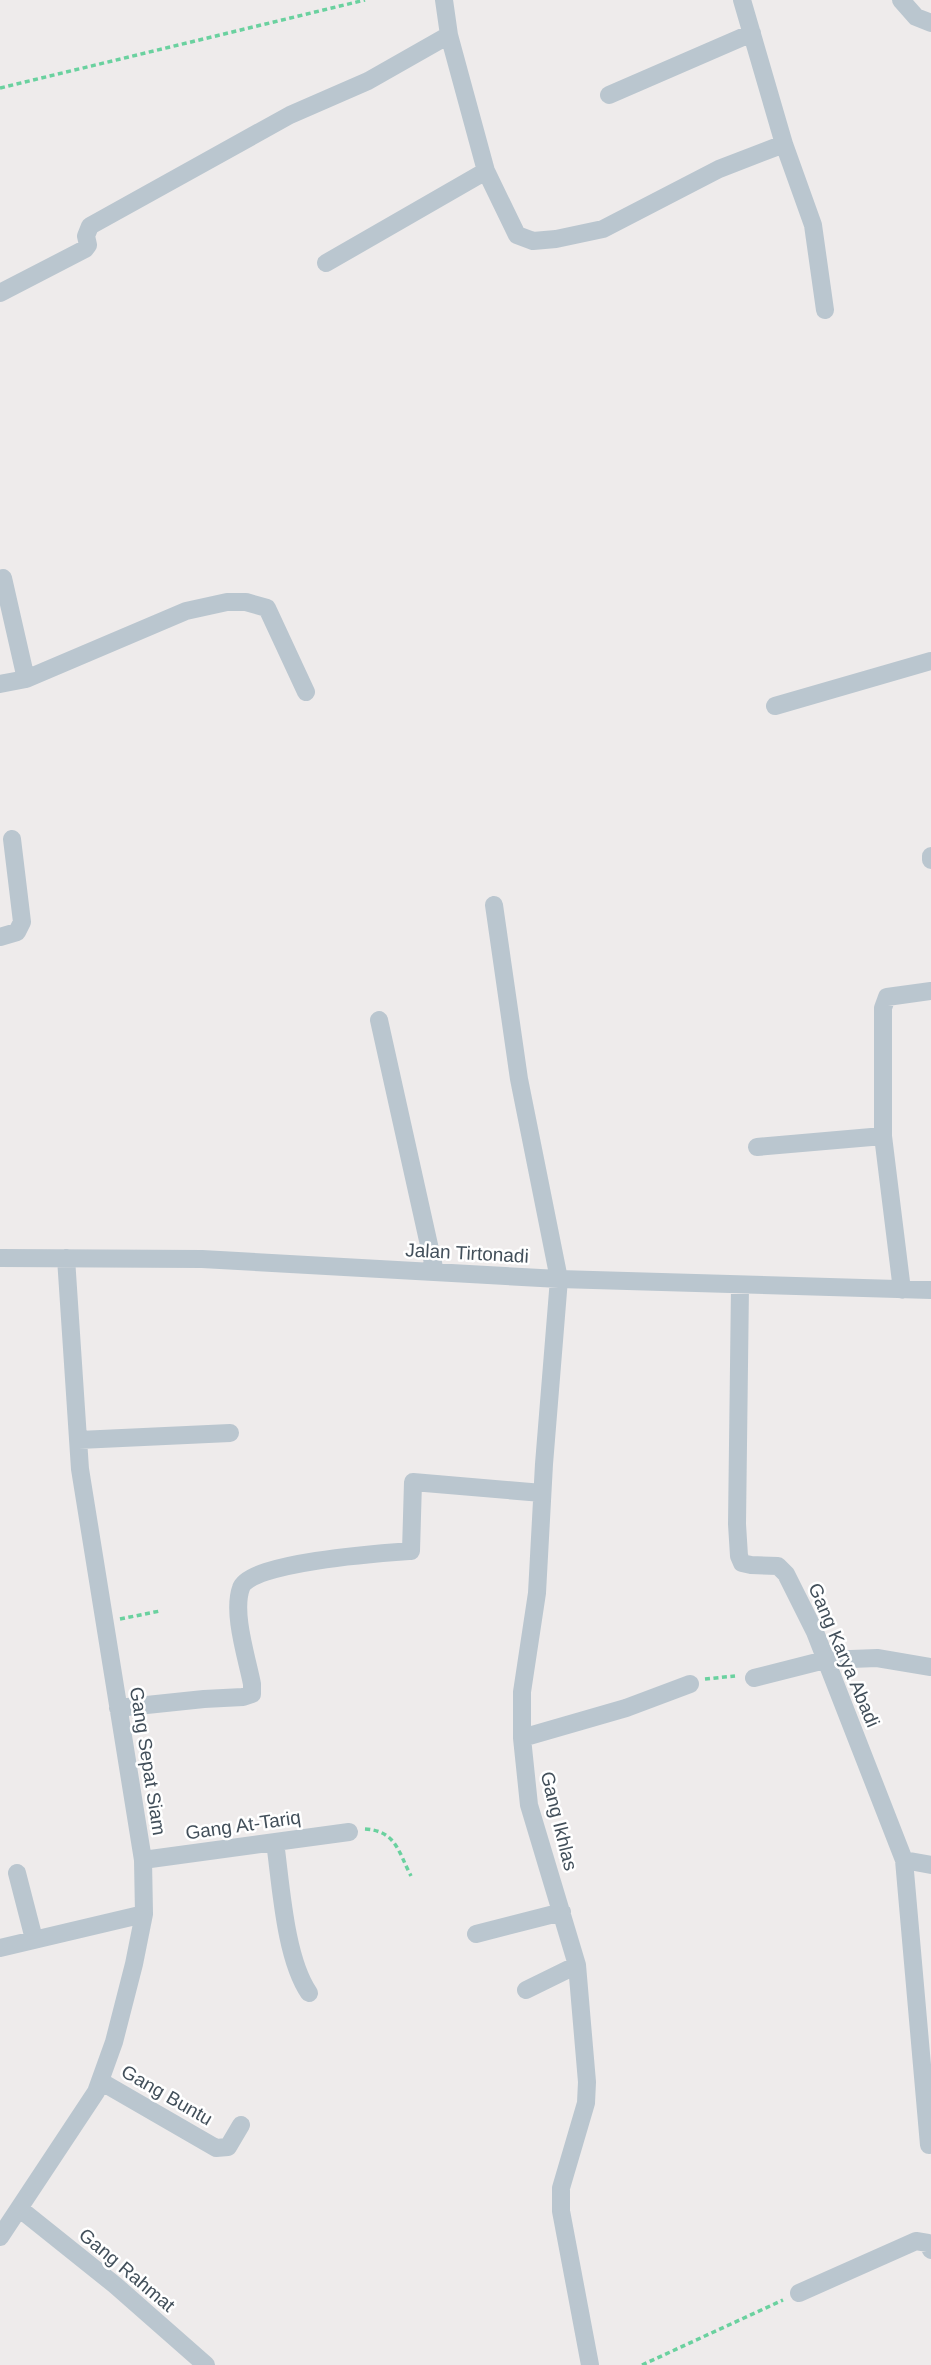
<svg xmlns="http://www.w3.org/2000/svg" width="931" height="2365" font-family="Helvetica,sans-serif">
	<rect width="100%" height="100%" fill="#eeebeb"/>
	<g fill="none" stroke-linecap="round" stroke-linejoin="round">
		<!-- path -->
		<path stroke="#6ad19f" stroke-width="3.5" stroke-dasharray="5 3.5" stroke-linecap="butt" d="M0,88L365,0
			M120,1619L160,1611
			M705,1679L735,1676
			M365,1829C396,1831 398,1851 411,1876
			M642,2365L783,2300"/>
		<!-- minor -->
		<path stroke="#bac6cf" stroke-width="18" d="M742,0L784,144L813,225L825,310
			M901,0L916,17L931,23
			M449,35L486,171L517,235L533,241L556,239L603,229L719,169L784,144
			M609,95L752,33
			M326,263L486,171
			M0,293L85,249L88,245L86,236L90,226L290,115L368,81L449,35L444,0
			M3,578L26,679
			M0,684L26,679L186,611L227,602H246L267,608L306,692
			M775,706L931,661
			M931,856V860
			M494,905L519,1079L559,1279L544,1464L537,1593L522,1692V1738L529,1805L577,1965L587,2082L586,2103L561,2188V2211L590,2365
			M0,937L17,932L22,922L12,839
			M379,1020L435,1272
			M757,1147L883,1136
			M0,1258L202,1259L559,1279L931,1290
			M740,1286L737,1524L739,1556L742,1563L751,1565L778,1566L786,1574L815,1632L904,1860L929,2145
			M902,1290L883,1136V1008L887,997L931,991
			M79,1440L230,1433
			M754,1678L825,1660L877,1658L931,1667
			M118,1708L204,1699L243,1697L252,1694V1684C247,1658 232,1613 241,1588C249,1562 383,1553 411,1551L413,1482L542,1493
			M522,1738L626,1708L690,1684
			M275,1842C281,1885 285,1958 309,1993
			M143,1860L349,1832
			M904,1860L931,1865
			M17,1873L34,1939
			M476,1934L562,1912
			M0,1948L144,1914
			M526,1990L577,1965
			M100,2081L216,2148L228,2147L241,2125
			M20,2209L115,2285L206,2365
			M0,2237L96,2092L114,2042L134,1964L144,1914L143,1860L80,1469L66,1258
			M799,2293L916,2241L928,2243L931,2250"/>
	</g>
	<g text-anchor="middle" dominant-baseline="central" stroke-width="5" stroke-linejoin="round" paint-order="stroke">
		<!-- street labels -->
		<g font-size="19" fill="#424f5a" stroke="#fff">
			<text transform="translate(467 1253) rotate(3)">Jalan Tirtonadi</text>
			<text transform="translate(844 1655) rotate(67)">Gang Karya Abadi</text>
			<text transform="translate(148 1761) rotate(81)">Gang Sepat Siam</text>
			<text transform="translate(559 1821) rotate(76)">Gang Ikhlas</text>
			<text transform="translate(243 1825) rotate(-8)">Gang At-Tariq</text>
			<text transform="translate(167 2095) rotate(30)">Gang Buntu</text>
			<text transform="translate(127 2270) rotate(40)">Gang Rahmat</text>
		</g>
	</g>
</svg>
